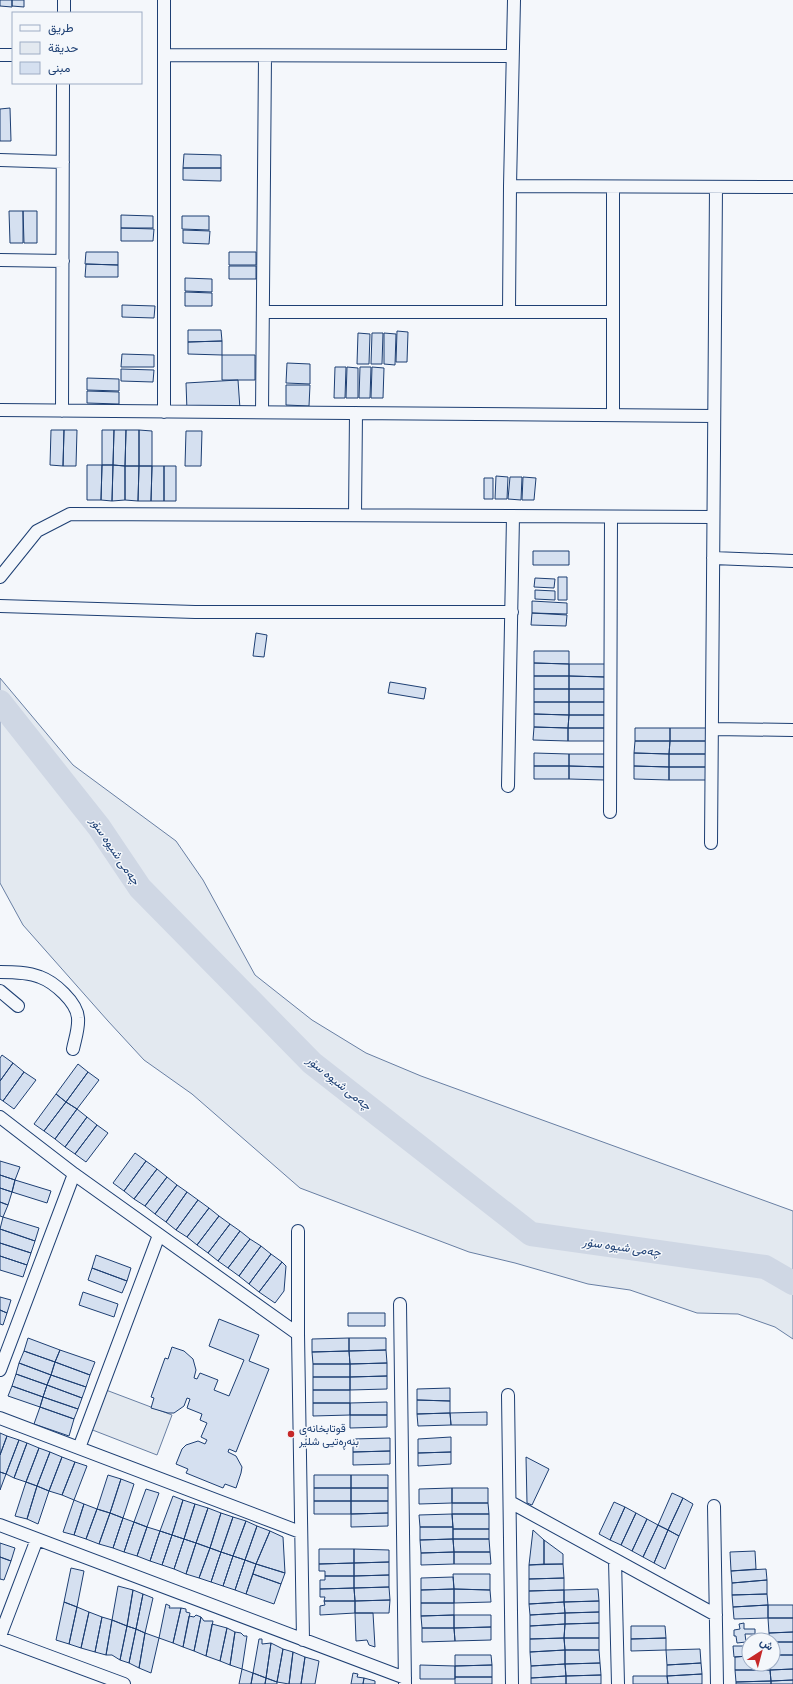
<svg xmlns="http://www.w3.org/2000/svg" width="793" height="1684" font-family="'Fira Sans Condensed',Vazirmatn,sans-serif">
	<rect width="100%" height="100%" fill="#f4f7fb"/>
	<!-- green -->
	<path fill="#e3e9f0" stroke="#687fa3" d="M0,678L73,765L176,841L203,880L255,975L312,1020L366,1053L421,1076L793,1211V1339L775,1327L738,1314L697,1313L630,1290L588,1284L515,1263L469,1252L300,1188L192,1094L144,1060L108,1021L23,925L0,883Z
		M106,1390L172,1415L157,1455L90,1429Z"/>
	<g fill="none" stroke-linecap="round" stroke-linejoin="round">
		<!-- river -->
		<path stroke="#cfd7e4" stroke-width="24" d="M0,702L99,827L140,888L312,1063L531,1234L765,1267L793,1283"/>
	</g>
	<!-- building -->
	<path fill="#d5e0f0" stroke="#1d3f73" d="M0,0H12V7L0,6Z
		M12,0H24V7L12,6Z
		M10,108L11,141H0V109Z
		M184,154L221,155V168H183Z
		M183,168H221V181L183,180Z
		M9,211H23V243H10Z
		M23,211H37V243H24Z
		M121,215L153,216V228H121Z
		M182,216H209V230L182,229Z
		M121,228L154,229L153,241H121Z
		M183,230L210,231L209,244L183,243Z
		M86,252H118V265L85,264Z
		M229,252H256V265H229Z
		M86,264L118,265V277H85Z
		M229,266H256V279H229Z
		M185,278L212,279V292L185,291Z
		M185,292L212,293V306H185Z
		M122,305L155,306L154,318L122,317Z
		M188,330H221L222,341L188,342Z
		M397,331L408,332L407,362H396Z
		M358,333L370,334L369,364H357Z
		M372,333H383L382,364H371Z
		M384,333L396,334L395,365L384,364Z
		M222,341V355L188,354V342Z
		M122,354L154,355V367H121Z
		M222,355H255V380H222Z
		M287,363L310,364V384L286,383Z
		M335,367H346L345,398H334Z
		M347,367L358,368V398H346Z
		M360,367H371L370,398H359Z
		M372,367L384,368L383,398H371Z
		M121,369L154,370L153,382L121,381Z
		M87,378L119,379V391L87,390Z
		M238,380L240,409L187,411L186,383Z
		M286,385H310L309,406L286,405Z
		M87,391L119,392V404L87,403Z
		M51,430H64L63,466L50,465Z
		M64,430H77L76,466H63Z
		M102,430H114L113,465H102Z
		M114,430H126L125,466L113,465Z
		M126,430H139V466H125Z
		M139,430L152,431V466H139Z
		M186,431H202L201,466H185Z
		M87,465H102L101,500H87Z
		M102,465H113L112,501L101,500Z
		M113,465L125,466V500L112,501Z
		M125,466H139L138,501L125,500Z
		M139,466H152L151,501H138Z
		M152,466H164V501H151Z
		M164,466H176V501H164Z
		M496,476L508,477L507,499H495Z
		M510,477H522L521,500L508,499Z
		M523,477L536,478L534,500H522Z
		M484,478H493V499H484Z
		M533,551H569V565H533Z
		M558,577H567V600H558Z
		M535,578L555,579L554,588L534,587Z
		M535,590L555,591V600L535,599Z
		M532,601L567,603V614L532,613Z
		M532,613L567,615L566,626L531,625Z
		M256,633L267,635L264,657L253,656Z
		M534,651H569V664L534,663Z
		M534,663L569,664V676H534Z
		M569,664H605V677L569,676Z
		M534,676H569V689H534Z
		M569,676L605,677V689H569Z
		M390,682L426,688L424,699L388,693Z
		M534,689H569V702H534Z
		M569,689H605V702H569Z
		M534,702H569V715L534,714Z
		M569,702H605V715H569Z
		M534,714L569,715L568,728L534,727Z
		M569,715H605V728H568Z
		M534,727L568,728V741L533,740Z
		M568,728H605V741H568Z
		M635,728H670V741H635Z
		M670,728H706V741H670Z
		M635,741H670L669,754L634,753Z
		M670,741H706V754H669Z
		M534,753L569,754V766H534Z
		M634,753L669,754V767L634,766Z
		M569,754H605V767L569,766Z
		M669,754H706V767H669Z
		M534,766H569V779H534Z
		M569,766L605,767V780L569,779Z
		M634,766L669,767V780L634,779Z
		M669,767H706V780H669Z
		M2,1055L13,1063L0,1081V1058Z
		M13,1063L24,1072L3,1101L0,1099V1081Z
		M78,1064L88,1072L66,1102L56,1094Z
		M24,1072L36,1080L14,1109L3,1101Z
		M88,1072L99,1080L77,1109L66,1102Z
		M56,1094L66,1102L44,1131L34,1124Z
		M66,1102L77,1109L55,1139L44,1131Z
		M77,1109L87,1117L65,1147L55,1139Z
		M87,1117L97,1125L75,1154L65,1147Z
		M97,1125L108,1133L86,1162L75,1154Z
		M135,1153L146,1161L124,1191L113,1183Z
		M0,1161L20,1167L15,1180L0,1175Z
		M146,1161L157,1169L134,1199L124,1191Z
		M157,1169L167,1177L145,1206L134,1199Z
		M0,1175L15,1180L12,1192L0,1188Z
		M167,1177L177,1185L155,1214L145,1206Z
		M15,1180L51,1191L47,1203L12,1192Z
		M177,1185L187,1192L166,1222L155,1214Z
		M0,1188L12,1192L8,1205L0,1202Z
		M187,1192L198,1200L176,1230L166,1222Z
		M198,1200L209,1208L187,1237L176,1230Z
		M0,1202L8,1205L3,1217L0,1216Z
		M209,1208L219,1216L197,1245L187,1237Z
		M219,1216L230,1224L208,1253L197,1245Z
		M3,1217L39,1228L35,1241L0,1229Z
		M230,1224L240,1231L218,1261L208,1253Z
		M0,1229L35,1241L31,1253L0,1243Z
		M240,1231L250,1239L228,1268L218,1261Z
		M250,1239L261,1246L239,1276L228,1268Z
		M0,1243L31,1253L27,1265L0,1256Z
		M261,1246L271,1254L249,1284L239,1276Z
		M271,1254L282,1262L259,1292L249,1284Z
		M96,1255L131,1268L127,1281L92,1268Z
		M0,1256L27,1265L23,1277L0,1270Z
		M282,1262L286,1266L284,1291L275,1303L259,1292Z
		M92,1268L127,1281L122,1293L88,1280Z
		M83,1292L118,1304L114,1317L79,1305Z
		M0,1297L11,1300L7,1313L0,1310Z
		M0,1310L7,1313L3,1325L0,1324Z
		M348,1313H385V1326H348Z
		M219,1319L259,1335L249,1361L269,1369L236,1452L229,1449L228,1452L236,1456L242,1467L241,1473L236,1488L225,1484L223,1488L186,1473L188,1469L176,1464L182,1449L186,1445L198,1441L205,1444L207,1440L201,1437L207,1423L200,1420L202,1414L187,1408L190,1399L187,1398L184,1406L174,1413H168L151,1408L154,1398L151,1397L165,1358L168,1359L172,1347L184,1351L193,1359L196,1370L194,1378L197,1379L200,1373L218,1380L214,1390L229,1396L244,1360L209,1346Z
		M28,1338L60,1350L55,1362L24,1351Z
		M349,1338H386V1350L349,1351Z
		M349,1338V1351L312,1352V1339Z
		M60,1350L95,1362L90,1375L55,1362Z
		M386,1350L387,1363L350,1364L349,1351Z
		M24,1351L55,1362L51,1375L19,1363Z
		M349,1351L350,1364H313L312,1352Z
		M55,1362L90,1375L86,1387L51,1375Z
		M19,1363L51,1375L47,1385L16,1374Z
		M387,1363V1376L350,1377V1364Z
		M313,1364H350V1377H313Z
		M16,1374L47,1385L43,1397L12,1386Z
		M51,1375L86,1387L82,1398L47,1385Z
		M387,1376V1389L350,1390V1377Z
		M313,1377H350V1390H313Z
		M47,1385L82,1398L78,1409L43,1397Z
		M12,1386L43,1397L40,1407L8,1396Z
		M450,1388V1401L417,1400V1389Z
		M313,1390H350V1403H313Z
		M43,1397L78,1409L74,1419L40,1407Z
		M417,1400L450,1401V1413L417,1414Z
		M387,1402V1415H350V1403Z
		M313,1403H350V1415L313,1416Z
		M40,1407L74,1419L69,1436L34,1424Z
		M487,1412V1425H451L450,1413Z
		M450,1413L451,1425L418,1426L417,1414Z
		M350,1415H387V1427L350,1428Z
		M0,1433L7,1436L0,1455Z
		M7,1436L19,1440L6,1474L0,1472V1455Z
		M451,1437V1452L418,1453V1439Z
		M390,1438V1451L353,1452V1439Z
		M19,1440L27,1443L14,1478L6,1474Z
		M27,1443L39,1448L26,1482L14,1478Z
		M39,1448L50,1452L37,1486L26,1482Z
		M390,1451V1464L353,1465V1452Z
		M50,1452L62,1457L49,1491L37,1486Z
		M451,1452V1464L418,1466V1453Z
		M62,1457L75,1462L62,1495L49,1491Z
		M526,1457L549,1469L532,1505L527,1503Z
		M75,1462L87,1466L74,1500L62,1495Z
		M0,1472L6,1474L0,1490Z
		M108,1475L121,1479L110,1513L97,1509Z
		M314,1475H351V1488H314Z
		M351,1475H388V1488H351Z
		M121,1479L134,1484L123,1518L110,1513Z
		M26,1482L37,1486L27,1519L15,1516Z
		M37,1486L49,1491L38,1524L27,1519Z
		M314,1488H351V1501H314Z
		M351,1488H388V1501H351Z
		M452,1488H488V1503H452Z
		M452,1488V1503L419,1504V1489Z
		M146,1489L159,1493L147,1527L134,1522Z
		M672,1493L683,1498L668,1530L658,1525Z
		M173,1496L183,1500L172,1535L160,1531Z
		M683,1498L693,1504L679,1536L668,1530Z
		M74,1500L84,1504L74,1535L63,1532Z
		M183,1500L195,1504L184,1539L172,1535Z
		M314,1501H351V1514H314Z
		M351,1501H388V1513L351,1514Z
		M614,1502L625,1507L610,1540L599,1534Z
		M452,1503H488L489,1514H452Z
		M84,1504L97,1509L86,1539L74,1535Z
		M195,1504L208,1508L196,1543L184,1539Z
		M625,1507L636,1513L621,1545L610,1540Z
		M208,1508L221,1513L210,1548L196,1543Z
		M97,1509L110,1513L99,1544L86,1539Z
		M110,1513L123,1518L113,1548L99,1544Z
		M221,1513L233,1517L221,1552L210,1548Z
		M388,1513V1526L351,1527V1514Z
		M636,1513L647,1519L632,1551L621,1545Z
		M452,1514H489V1529H453Z
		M452,1514L453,1527H420L419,1515Z
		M233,1517L246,1521L233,1556L221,1552Z
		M123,1518L134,1522L124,1552L113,1548Z
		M647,1519L658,1525L643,1557L632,1551Z
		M246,1521L257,1526L245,1560L233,1556Z
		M134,1522L147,1527L137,1556L124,1552Z
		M658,1525L668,1530L654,1563L643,1557Z
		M257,1526L270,1531L256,1564L245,1560Z
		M147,1527L160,1531L150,1561L137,1556Z
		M420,1527H453V1539L420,1540Z
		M453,1529H489V1539H453Z
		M533,1530L544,1540V1564L529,1565Z
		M668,1530L679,1536L665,1569L654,1563Z
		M160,1531L172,1535L162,1565L150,1561Z
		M270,1531L283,1537L285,1573L256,1564Z
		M172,1535L184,1539L174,1569L162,1565Z
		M184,1539L196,1543L186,1574L174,1569Z
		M453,1539H489L490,1552H454Z
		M453,1539L454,1552L421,1553L420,1540Z
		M544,1540L563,1554V1564H544Z
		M0,1543L15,1548L11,1561L0,1557Z
		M196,1543L210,1548L199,1578L186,1574Z
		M210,1548L221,1552L211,1582L199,1578Z
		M319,1549H354V1563L319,1564Z
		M354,1549L389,1550V1562L354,1563Z
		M755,1551L756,1569L731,1571L730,1552Z
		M221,1552L233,1556L223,1586L211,1582Z
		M454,1552H490L491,1564H454Z
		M454,1552V1564L421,1565V1553Z
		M233,1556L245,1560L235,1590L223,1586Z
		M0,1557L11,1561L4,1580L0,1579Z
		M245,1560L256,1564L246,1594L235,1590Z
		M389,1562V1575L354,1576V1563Z
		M354,1563V1576H325V1571H319V1564Z
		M256,1564L285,1573L281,1584L253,1574Z
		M563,1564L564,1578L529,1579V1565Z
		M71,1568L84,1571L77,1607L64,1602Z
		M766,1569L767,1580L732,1583L731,1571Z
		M253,1574L281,1584L274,1604L246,1594Z
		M453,1574H490V1590L454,1589Z
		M389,1575V1587L354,1588V1576Z
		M325,1576H354V1588L320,1589V1580H325Z
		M453,1577L454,1589L421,1590V1578Z
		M564,1578V1590L529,1591V1579Z
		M767,1580V1594L732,1595V1583Z
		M118,1586L133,1590L127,1626L112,1620Z
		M389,1587L390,1600L355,1601L354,1588Z
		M354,1588L355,1601H324L325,1597H320V1589Z
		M454,1589V1603H421V1590Z
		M454,1589L490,1590L491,1602L454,1603Z
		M598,1589L599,1601L564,1602V1590Z
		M133,1590L143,1594L136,1629L127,1626Z
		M564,1590V1602L529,1604V1591Z
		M143,1594L153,1598L145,1633L136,1629Z
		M767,1594L768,1605L733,1607L732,1595Z
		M390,1600L389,1613H355V1601Z
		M324,1601H355V1613L320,1615V1606L325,1605Z
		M599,1601V1612L565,1613L564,1602Z
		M64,1602L77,1607L69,1644L56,1640Z
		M564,1602L565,1613L530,1615L529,1604Z
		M421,1603H454V1615L421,1616Z
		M166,1604L170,1606L169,1608H181L173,1643L159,1638Z
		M768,1605V1618L734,1619L733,1607Z
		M768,1605H793V1618H768Z
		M77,1607L89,1612L81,1648L69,1644Z
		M181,1608L186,1609V1612L190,1613L183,1647L173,1643Z
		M89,1612L102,1617L95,1652L81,1648Z
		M599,1612V1623L565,1624V1613Z
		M355,1613H373L375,1647L369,1645L367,1640L356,1641Z
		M565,1613V1624L530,1626V1615Z
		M196,1615L201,1617L194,1651L183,1647L189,1616L194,1617Z
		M454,1615V1628H422L421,1616Z
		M454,1615H491V1627L454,1628Z
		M102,1617L112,1620L106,1655L95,1652Z
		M201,1617L204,1621H213L206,1656L194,1651Z
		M768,1618H793V1632L769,1633Z
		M112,1620L127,1626L120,1660L112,1655H106Z
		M599,1623V1638H564L565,1624Z
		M744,1623V1629H755V1634H745L746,1642L737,1643L736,1636H734V1630L740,1629L739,1624Z
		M212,1624L227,1628L220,1661L206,1656Z
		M565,1624L564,1638L530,1639V1626Z
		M127,1626L136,1629L129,1663L120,1660Z
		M631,1626H665L666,1638L631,1639Z
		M491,1627V1640L455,1641L454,1628Z
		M227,1628L235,1632L230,1665L220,1661Z
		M422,1628H454L455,1641L422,1642Z
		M136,1629L145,1633L139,1668L129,1663Z
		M235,1632L241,1633L244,1636H247L242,1669L230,1665Z
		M793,1632V1642H773V1640H769V1633Z
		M145,1633L159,1638L151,1673L139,1668Z
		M564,1638L565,1650L530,1652V1639Z
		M564,1638H599V1650H565Z
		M666,1638V1650L631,1651V1639Z
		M259,1639H262V1644L271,1643L266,1678L253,1673Z
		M773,1642H793V1655H773Z
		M271,1643L283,1649L277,1682L266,1678Z
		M733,1646H749V1656L734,1657Z
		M283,1649L293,1652L289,1684L277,1682Z
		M700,1649L701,1663L667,1665L666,1650Z
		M565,1650H599L600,1663L565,1664Z
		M565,1650V1664L531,1666L530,1652Z
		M293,1652L305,1657L301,1684H289Z
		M455,1655H491L492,1665L455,1666Z
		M773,1655H793V1669L770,1670V1664H773Z
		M749,1656V1664H770V1670H735V1657Z
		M305,1657L319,1661L315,1684H301Z
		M600,1663L601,1675L566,1676L565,1664Z
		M701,1663L702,1674L667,1676V1665Z
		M565,1664L566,1676L531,1678V1666Z
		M420,1665L455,1666V1679H420Z
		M492,1665V1677H455V1666Z
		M242,1669L253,1673L251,1684H239Z
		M793,1669V1680L771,1681L770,1670Z
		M735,1670H770L771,1681L736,1682Z
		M253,1673L266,1678L265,1684H251Z
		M353,1673L358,1674L357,1677L364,1678L363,1684H351Z
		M702,1674V1684H668L667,1676Z
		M601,1675V1684H566V1676Z
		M566,1676V1684H531V1678Z
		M633,1676H667L668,1684H633Z
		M455,1677H492V1684H455Z
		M266,1678L277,1682V1684H265Z
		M364,1678L375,1681V1684H363Z
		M793,1680V1684H771V1681Z
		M771,1681V1684H736V1682Z"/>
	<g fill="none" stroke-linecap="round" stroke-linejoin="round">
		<!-- minor casing -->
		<g stroke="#1d3f73" stroke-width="14">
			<path id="minor" d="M64,13V0
				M0,55H13
				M164,55L512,56
				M0,160L63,162
				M510,186L793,187
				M0,260L63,261
				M509,311L510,186L514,0
				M263,312H613
				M0,410L714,416
				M62,411L63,83
				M164,412V0
				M262,412L265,56
				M613,415V187
				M355,515L356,413
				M713,558L793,561
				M0,577L37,531L70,514L713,517
				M0,606L195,612H512
				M712,729L793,730
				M508,786L513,516
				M610,812L611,517
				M711,843L716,187
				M0,972C13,972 28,972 40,977C54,982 77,1002 78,1018C79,1028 75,1039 73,1049
				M0,991L18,1006
				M0,1117L74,1174L298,1334
				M298,1231V1334L303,1640
				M400,1304L405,1684
				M0,1370L74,1174
				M508,1395L512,1684
				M0,1418L300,1532
				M79,1448L159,1235
				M510,1502L716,1615
				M714,1506L717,1684
				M0,1525L405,1678
				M615,1560L618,1684
				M0,1636L37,1539
				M0,1638L124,1684"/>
		</g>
		<!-- minor -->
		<use href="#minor" stroke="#f4f7fb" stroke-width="12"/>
	</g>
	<!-- markers -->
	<circle fill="#c62828" stroke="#f4f7fb" stroke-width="1.5" cx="291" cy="1434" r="4"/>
	<g text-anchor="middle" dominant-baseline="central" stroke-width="3" stroke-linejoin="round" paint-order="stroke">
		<!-- poi labels -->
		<g font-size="11" fill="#1d3f73" stroke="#f4f7fb" text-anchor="start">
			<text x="299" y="1428">قوتابخانەی<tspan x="299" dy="13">بنەڕەتیی شلێر</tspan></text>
		</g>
		<!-- water labels -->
		<g font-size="12" font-style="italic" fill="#1d3f73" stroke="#f4f7fb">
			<text transform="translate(115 851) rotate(56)">چەمی شیوە سۆر</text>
			<text transform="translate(339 1083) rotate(39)">چەمی شیوە سۆر</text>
			<text transform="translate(622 1247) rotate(8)">چەمی شیوە سۆر</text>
		</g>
	</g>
	<!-- legend -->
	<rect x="12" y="12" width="130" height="72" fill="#f4f7fb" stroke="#9eadc5"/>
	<rect x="20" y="25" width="20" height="6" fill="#f4f7fb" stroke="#9eadc5"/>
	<text x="48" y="32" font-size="12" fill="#1d3f73">طريق</text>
	<rect x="20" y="42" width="20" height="12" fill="#e3e9f0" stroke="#9eadc5"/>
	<text x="48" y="52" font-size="12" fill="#1d3f73">حديقة</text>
	<rect x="20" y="62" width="20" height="12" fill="#d5e0f0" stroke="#9eadc5"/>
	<text x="48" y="72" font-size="12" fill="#1d3f73">مبنى</text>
	<!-- north arrow -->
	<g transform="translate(761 1652) rotate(36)"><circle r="19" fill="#f4f7fb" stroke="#9eadc5"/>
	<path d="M0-3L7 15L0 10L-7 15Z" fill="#c62828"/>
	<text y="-6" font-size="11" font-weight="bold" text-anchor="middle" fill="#1d3f73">ش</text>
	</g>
</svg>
